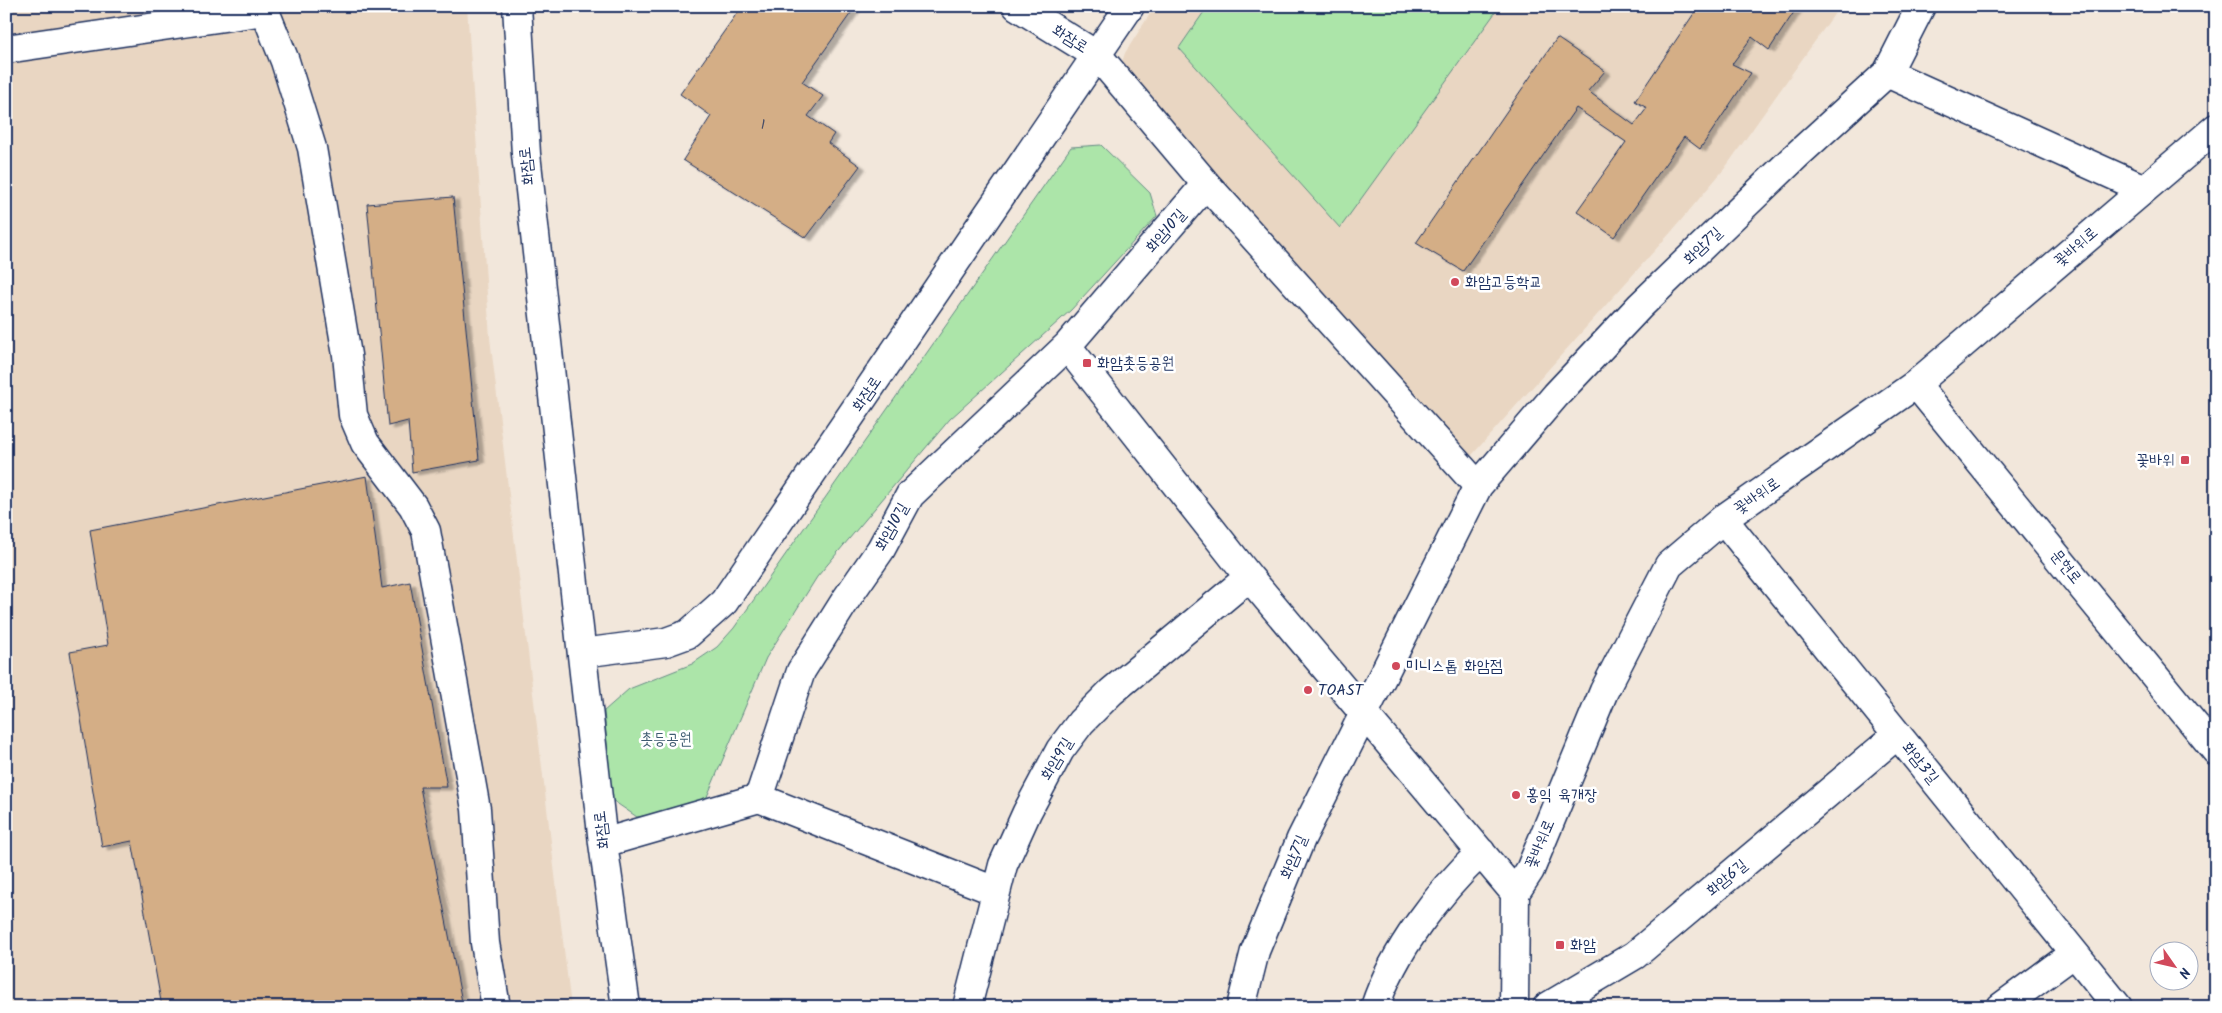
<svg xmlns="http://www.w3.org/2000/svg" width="2222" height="1013" font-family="Kalam,'Poor Story',sans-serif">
	<defs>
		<filter id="shadow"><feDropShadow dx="5.5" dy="3" stdDeviation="1" flood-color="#0004"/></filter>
	</defs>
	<rect width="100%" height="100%" fill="#f2e7db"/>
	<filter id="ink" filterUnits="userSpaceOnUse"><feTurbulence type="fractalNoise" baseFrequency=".02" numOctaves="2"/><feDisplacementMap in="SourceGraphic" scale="10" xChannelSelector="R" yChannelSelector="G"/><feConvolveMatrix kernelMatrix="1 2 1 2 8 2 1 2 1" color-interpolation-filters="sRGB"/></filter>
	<g filter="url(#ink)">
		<!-- built -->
		<path fill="#e9d6c2" d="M6,6H467L490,338L571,1007H6Z
			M1155,6H1840L1725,168L1672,231L1472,455L1456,458L1119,72L1125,53Z"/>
		<!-- green -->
		<path fill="#ace5a9" stroke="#648a84" d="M1208,6H1500L1340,228L1179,48Z
			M1101,145L1150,193L1157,216L1071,310L950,419L817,577L766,658L703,806L637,817L612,800L604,711L629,689L692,664L717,647L734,628L1071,147Z"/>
		<!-- building -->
		<path fill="#d4ae86" stroke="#1b2f5e" filter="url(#shadow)" d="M742,6H856L802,82L823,96L808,116L834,134L828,143L860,166L806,238L683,160L711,116L680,94Z
			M1699,6H1798L1769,50L1752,37L1732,64L1751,73L1700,149L1684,137L1614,237L1577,211L1626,142L1576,108L1463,271L1416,243L1557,38L1605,71L1588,91L1634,125L1647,108L1635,101Z
			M453,197L479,460L412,472L408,421L388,426L367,204Z
			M367,476L382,588L410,582L447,787H420L463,1007H162L132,841L102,847L70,652L108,645L90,530Z"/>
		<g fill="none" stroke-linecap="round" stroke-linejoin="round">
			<!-- minor casing -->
			<g stroke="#1b2f5e" stroke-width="31">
				<path id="minor" d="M263,6L285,61L312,148L347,355L353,415L365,443L413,506L426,531L476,809L485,943L496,1007
					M517,6L526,154L603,843L626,1007
					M1017,6L1098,56L1206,184L1478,486
					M6,49L265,11
					M1887,73L2144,189
					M1067,346L1249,577L1515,893
					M1916,384L2216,751
					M1723,519L2118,1007
					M582,653L666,642L688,634L724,602L1130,6
					M759,798L995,891
					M603,843L759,798L801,671L847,598L881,549L910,495L1067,346L1206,184
					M967,1007L1003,865L1027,812L1060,750L1081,722L1111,692L1249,577
					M1241,1007L1255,951L1301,839L1478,486L1556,395L1640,306L1797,155L1887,73L1921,6
					M1375,1007C1393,951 1439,892 1481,852
					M1514,1007L1515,893L1530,870L1604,691L1669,565L1723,519L1916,384L2216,128
					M1547,1007L1635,955L1897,735
					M2001,1007L2073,954"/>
			</g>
			<!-- minor -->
			<use href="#minor" stroke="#fff" stroke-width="28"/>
		</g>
	</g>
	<!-- markers -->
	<g fill="#d1495b" stroke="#fff" stroke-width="2">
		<circle cx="1455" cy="282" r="5"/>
		<rect x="1082" y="358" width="10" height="10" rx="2.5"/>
		<rect x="2180" y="455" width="10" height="10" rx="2.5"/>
		<circle cx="1396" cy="666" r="5"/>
		<circle cx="1308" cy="690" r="5"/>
		<circle cx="1516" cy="795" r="5"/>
		<rect x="1555" y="940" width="10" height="10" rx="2.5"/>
	</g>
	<g text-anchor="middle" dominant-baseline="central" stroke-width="5" stroke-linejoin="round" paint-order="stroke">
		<!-- number labels -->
		<g font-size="14" fill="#494f68">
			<text x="763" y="125">1</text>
		</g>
		<!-- street labels -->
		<g font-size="16" fill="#1b2f5e" stroke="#fff">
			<text transform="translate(1070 39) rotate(32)">화잠로</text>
			<text transform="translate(527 166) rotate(-96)">화잠로</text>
			<text transform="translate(1166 231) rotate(-49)">화암10길</text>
			<text transform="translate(1703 246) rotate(-44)">화암7길</text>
			<text transform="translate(2076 247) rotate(-41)">꽃바위로</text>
			<text transform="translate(867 394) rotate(-56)">화잠로</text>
			<text transform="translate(1757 496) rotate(-35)">꽃바위로</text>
			<text transform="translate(892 527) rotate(-61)">화암10길</text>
			<text transform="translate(2066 567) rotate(51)">문현로</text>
			<text transform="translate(1057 759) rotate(-59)">화암9길</text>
			<text transform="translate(1920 763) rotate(51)">화암3길</text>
			<text transform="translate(602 830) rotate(-97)">화잠로</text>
			<text transform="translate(1540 844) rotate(-67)">꽃바위로</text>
			<text transform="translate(1294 857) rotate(-67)">화암7길</text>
			<text transform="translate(1727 878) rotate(-40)">화암6길</text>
		</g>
		<!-- poi labels -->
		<g font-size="16" fill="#1b2f5e" stroke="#fff" text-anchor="start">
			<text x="1465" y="282">화암고등학교</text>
			<text x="1097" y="363">화암촛등공원</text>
			<text x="2175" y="460" text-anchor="end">꽃바위</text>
			<text x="1406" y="666">미니스톱 화암점</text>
			<text x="1318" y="690">TOAST</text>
			<text x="1526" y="795">홍익 육개장</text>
			<text x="1570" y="945">화암</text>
		</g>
		<!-- park labels -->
		<g font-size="16" fill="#3f5c71" stroke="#fff">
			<text x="666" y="739">촛등공원</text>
		</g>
	</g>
	<!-- margin -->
	<rect width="2222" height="1013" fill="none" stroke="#fff" stroke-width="25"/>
	<rect x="12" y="12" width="2197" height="988" fill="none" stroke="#1b2f5e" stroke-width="2" filter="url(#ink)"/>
	<!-- north arrow -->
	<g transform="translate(2174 966) rotate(124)"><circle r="24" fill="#ffffff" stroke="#a4acbf"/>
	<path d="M0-4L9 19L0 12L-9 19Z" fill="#d1495b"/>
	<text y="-8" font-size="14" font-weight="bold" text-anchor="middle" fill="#1b2f5e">N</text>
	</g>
</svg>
